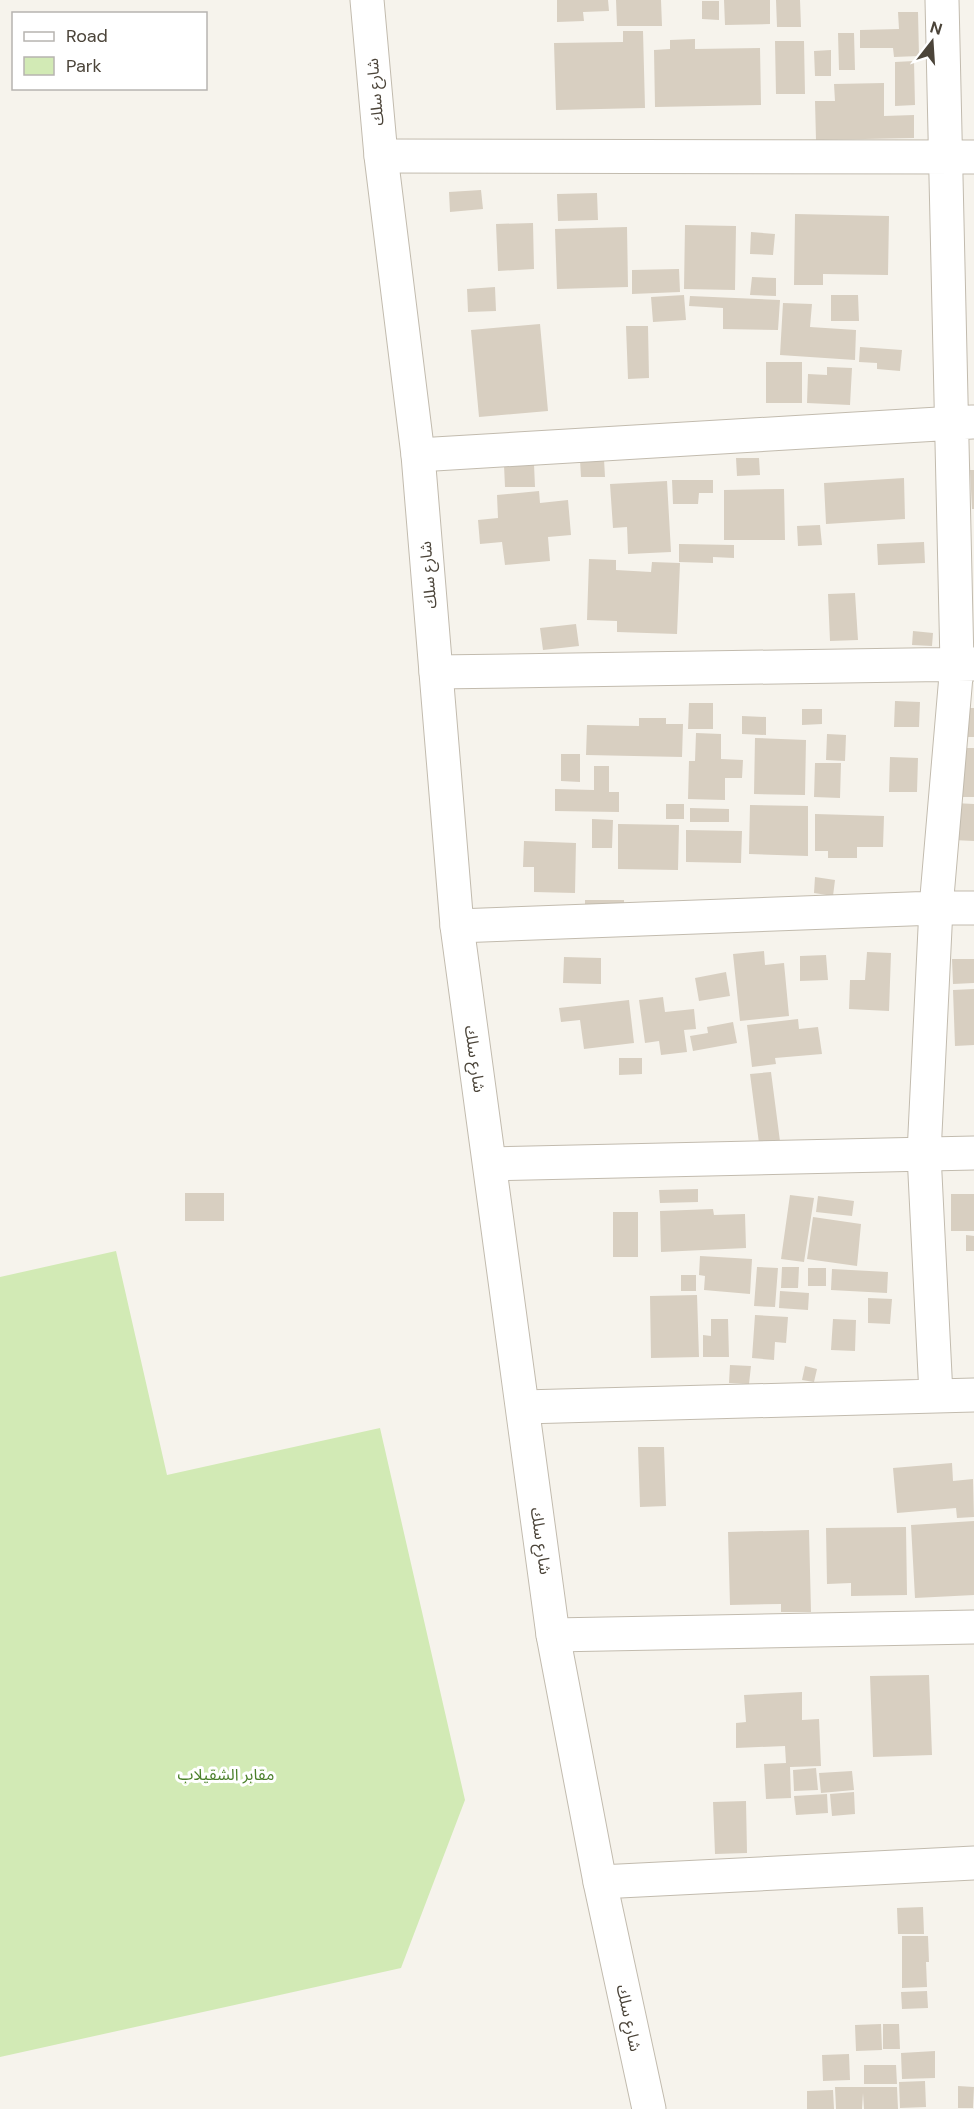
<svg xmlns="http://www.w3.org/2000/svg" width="974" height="2109" font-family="'DM Sans','Noto Sans Arabic',sans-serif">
	<rect width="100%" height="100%" fill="#f6f3ec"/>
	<!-- green -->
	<path fill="#d2eab5" d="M116,1251L167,1475L380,1428L465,1800L401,1968L0,2057V1277Z"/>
	<!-- building -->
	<path fill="#d8cfc1" d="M557,0H608L609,11L583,12L584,21L557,22Z
		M616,0H661L662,26H617Z
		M724,0H770V24L725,25Z
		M776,0H800L801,27H777Z
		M702,1H719V20L702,19Z
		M898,12H918L919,56L894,57L893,48H860V30L899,29Z
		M623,31H643L645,108L556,110L554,43L623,42Z
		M838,33H854L855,70H839Z
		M695,39V49L760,48L761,105L655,107L654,50L670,49V40Z
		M775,41H804L805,94H776Z
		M831,50V76H815L814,51Z
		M914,61L915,105L895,106V62Z
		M884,83V116L914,115V138L816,140L815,101H835L834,84Z
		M481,190L483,209L450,212L449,192Z
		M597,193L598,220L558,221L557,194Z
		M795,214L889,216L888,275L823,274V285H794Z
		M533,223L534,269L498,271L496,224Z
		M685,225L736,226L735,290L684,289Z
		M627,227L628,287L557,289L555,229Z
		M751,232L775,234L773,255L750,254Z
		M679,269L680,292L632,294V270Z
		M752,277L776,278V296L750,295Z
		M495,287L496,311L468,312L467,289Z
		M684,295L686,320L653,322L651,297Z
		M831,295H858L859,321H831Z
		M690,296L780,300L778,330L723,329V308L689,306Z
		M783,303L812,304L810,327L856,330L855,360L780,355Z
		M540,324L548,411L479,417L471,330Z
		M626,326H648L649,378L628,379Z
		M860,347L902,350L900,371L877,369V363L859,362Z
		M766,362H802V403H766Z
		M827,367L852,368L850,405L807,403L808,374L827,375Z
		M736,458H759L760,475L737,476Z
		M604,459L605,477H581L580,460Z
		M534,464L535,487H505L504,465Z
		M970,470H974V509H972Z
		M904,478L905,519L826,524L824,483Z
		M672,480H713V493H699L698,504H673Z
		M667,481L671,552L628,554L627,527L613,528L610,484Z
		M784,489L785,540H724V490Z
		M539,491L540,503L568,500L571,535L548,537L550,561L505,565L502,542L480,544L478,520L498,518L497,495Z
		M820,525L822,545L798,546L797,526Z
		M924,542L925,563L878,565L877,544Z
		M679,544L734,545V558L713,557V563L679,562Z
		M589,559L616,560V570L651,572L652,562L680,563L677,634L617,632V621L587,620Z
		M855,593L858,640L830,641L828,594Z
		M576,624L579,646L543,650L540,628Z
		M913,631L933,633L932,646L912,645Z
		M895,701L920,702L919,727H894Z
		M689,703H713V729H688Z
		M961,708H974V737H960Z
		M802,709H822V724L802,725Z
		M742,716L766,717V735L742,734Z
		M639,718H666V724H683L682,757L586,755L587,725L639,726Z
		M696,733L721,734V759L743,760L742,778H725V800L688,799L689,761H695Z
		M827,734L846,735L845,761L826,760Z
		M755,738L806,740L805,795L754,794Z
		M958,748H974V797H957Z
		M561,754H580V782L561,781Z
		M890,757L918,758L917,792H889Z
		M815,763H841L840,798L814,797Z
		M594,766H609V792H619V812L555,811V789L594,790Z
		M954,803L974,804V841L953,840Z
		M666,804H684V819H666Z
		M750,805L808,806V856L749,854Z
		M690,808L729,809V822H690Z
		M815,814L884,816L883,847H857V858H828V851H815Z
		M592,819L613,820L612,848H592Z
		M618,824L679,825L678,870L618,869Z
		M686,830L742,831L741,863L686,862Z
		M524,841L576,843L575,893L534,892V867H523Z
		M815,877L835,880L833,896L814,893Z
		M585,900H624V914L585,915Z
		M764,951L765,965L784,963L789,1016L740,1021L733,954Z
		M867,952L891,953L889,1011L849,1009L850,980H865Z
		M826,955L828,980L800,981V956Z
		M564,957L601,958V984L563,983Z
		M952,959H974V983L953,984Z
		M726,972L730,996L699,1001L695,978Z
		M974,989V1045L955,1046L953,990Z
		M663,997L665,1012L694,1009L696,1029L684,1030L687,1052L661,1055L659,1041L645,1043L639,1000Z
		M629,1000L634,1043L584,1049L580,1020L561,1022L559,1008Z
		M798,1019L799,1029L818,1027L822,1054L775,1058L776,1064L752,1067L747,1025Z
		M733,1022L737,1043L693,1051L690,1036L708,1033L707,1027Z
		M619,1058H642V1074L619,1075Z
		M771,1072L781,1149L760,1151L750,1074Z
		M698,1189V1202L660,1203L659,1190Z
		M185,1193H224V1221H185Z
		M951,1194H974V1231H951Z
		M790,1195L814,1198L804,1262L781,1259Z
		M818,1196L854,1201L852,1216L816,1212Z
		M713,1209L714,1215L745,1214L746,1248L661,1252L660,1211Z
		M613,1212H638V1257H613Z
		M813,1217L861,1224L857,1266L807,1259Z
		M966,1235L974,1236V1251H966Z
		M700,1256L752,1259L750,1294L704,1290L705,1276L699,1275Z
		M757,1267L778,1268L775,1307L754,1306Z
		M782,1267H799L798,1288H781Z
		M808,1268H826V1286H808Z
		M832,1269L888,1272L887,1293L831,1290Z
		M681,1275H696V1291H681Z
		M780,1291L809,1293L808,1310L779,1308Z
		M697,1295L699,1357L651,1358L650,1296Z
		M868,1298L892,1299L890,1324L868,1323Z
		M755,1315L788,1317L786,1343L775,1342L774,1360L752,1358Z
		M711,1319H728L729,1357H703V1335L711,1336Z
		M833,1319L856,1320L855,1351L831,1350Z
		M730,1365L751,1366L749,1384L729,1383Z
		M805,1366L817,1369L814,1382L802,1380Z
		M638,1447H664L666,1506L640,1507Z
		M952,1463L953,1481L973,1479L974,1517L957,1518L956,1508L897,1513L893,1468Z
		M974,1521V1595L915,1598L911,1525Z
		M906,1527L907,1595L851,1596V1583L827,1584L826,1528Z
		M809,1530L811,1612H781V1604L730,1605L728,1532Z
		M929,1675L932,1755L873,1757L870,1676Z
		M802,1692V1720L819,1719L821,1766L790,1767L791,1798L766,1799L764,1764L786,1763L785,1746L736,1748V1723L746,1722L744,1695Z
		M816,1768L818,1790L794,1791L793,1770Z
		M852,1771L854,1790L821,1793L819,1773Z
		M854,1792L855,1814L832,1816L830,1794Z
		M827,1794L828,1813L796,1815L794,1796Z
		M746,1801L747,1853L715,1854L713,1802Z
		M923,1907L924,1934H898L897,1908Z
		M902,1936H928L929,1962H926L927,1987L902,1988Z
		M927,1991L928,2008L902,2009L901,1992Z
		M881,2024L882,2050L856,2051L855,2025Z
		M883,2024H899L900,2049H883Z
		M935,2051V2078L902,2079L901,2053Z
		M849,2054L850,2080L823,2081L822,2055Z
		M864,2065H896L897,2084H864Z
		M925,2081L926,2107L900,2108L899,2082Z
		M958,2086L974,2087L973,2108H958Z
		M835,2087H897L898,2109H864L863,2093L862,2109H836Z
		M833,2090L834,2109H807V2091Z"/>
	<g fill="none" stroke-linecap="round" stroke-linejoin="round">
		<!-- minor casing -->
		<g stroke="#c2bbae" stroke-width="35">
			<path id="minor" d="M381,156L974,157
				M418,455L972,422
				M436,672L974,664
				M457,926L936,908H974
				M490,1164L974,1153
				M936,1395L924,1154L936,908L957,664L942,0
				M523,1407L974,1395
				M553,1635L974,1627
				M600,1882L974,1863"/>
		</g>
		<!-- tertiary casing -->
		<g stroke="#c2bbae" stroke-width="35">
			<path id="tertiary" d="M367,0L381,156L418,455L457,926L553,1635L600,1882L649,2109"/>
		</g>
		<!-- minor -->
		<use href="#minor" stroke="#fff" stroke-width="33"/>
		<!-- tertiary -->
		<use href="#tertiary" stroke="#fff" stroke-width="33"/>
	</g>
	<g text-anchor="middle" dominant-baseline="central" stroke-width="6" stroke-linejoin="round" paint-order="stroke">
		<!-- street labels -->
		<g font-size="16" fill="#4b4439" stroke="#fff">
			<text transform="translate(375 92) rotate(-95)">شارع سلك</text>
			<text transform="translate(428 575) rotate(-95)">شارع سلك</text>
			<text transform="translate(475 1059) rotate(82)">شارع سلك</text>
			<text transform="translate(541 1541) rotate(82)">شارع سلك</text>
			<text transform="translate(629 2018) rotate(78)">شارع سلك</text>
		</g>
		<!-- park labels -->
		<g font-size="16" fill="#4a7f2a" stroke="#fff">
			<text x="226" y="1774">مقابر الشقيلاب</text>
		</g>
	</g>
	<!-- legend -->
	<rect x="12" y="12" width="195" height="78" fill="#ffffff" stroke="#b7b4b0" stroke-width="1.5"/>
	<rect x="24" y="32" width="30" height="9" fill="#ffffff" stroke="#b7b4b0" stroke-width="1.5"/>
	<text x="66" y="42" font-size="18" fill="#4b4439">Road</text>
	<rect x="24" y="57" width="30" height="18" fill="#d2eab5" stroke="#b7b4b0" stroke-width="1.5"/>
	<text x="66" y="72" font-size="18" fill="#4b4439">Park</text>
	<!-- north arrow -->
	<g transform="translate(932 42) rotate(17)" stroke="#ffffff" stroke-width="4.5" paint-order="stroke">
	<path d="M0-4.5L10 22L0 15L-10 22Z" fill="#4b4439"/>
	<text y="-9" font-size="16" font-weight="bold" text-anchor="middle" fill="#4b4439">N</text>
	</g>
</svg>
